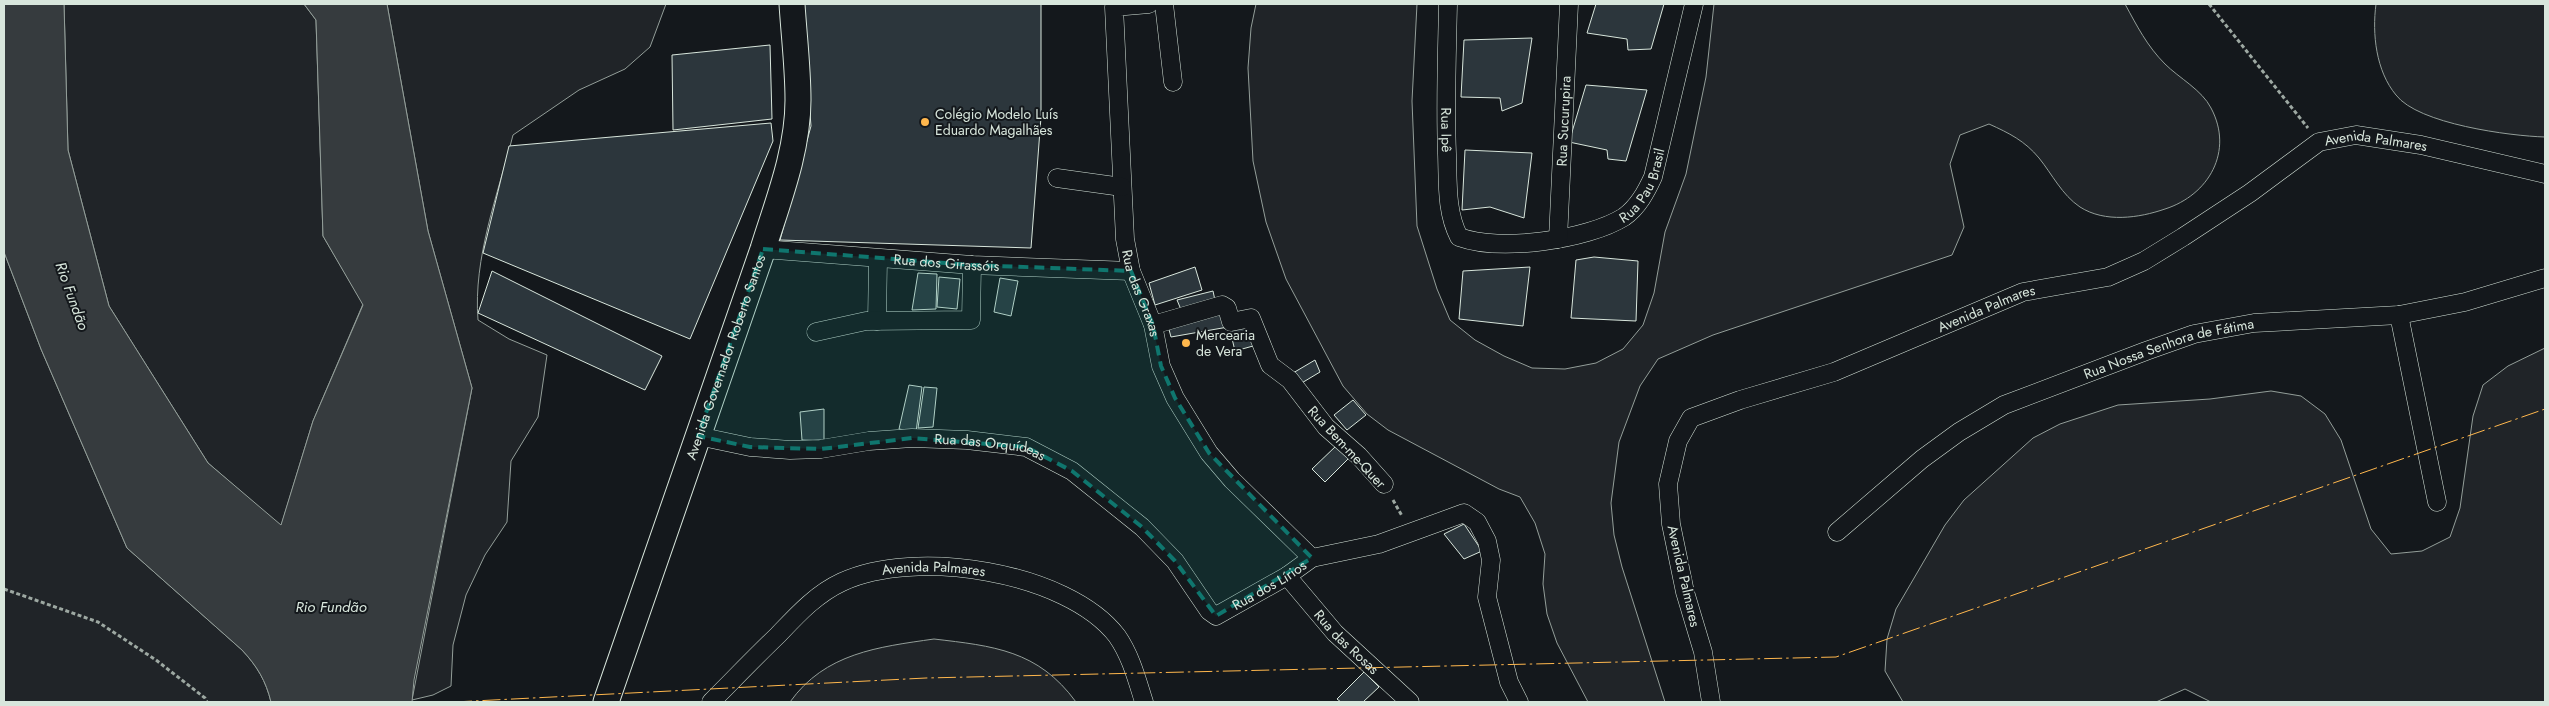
<svg xmlns="http://www.w3.org/2000/svg" width="2549" height="706" font-family="Jost,sans-serif">
	<rect width="100%" height="100%" fill="#14181c"/>
	<!-- green -->
	<path fill="#202428" stroke="#939e99" d="M64,4H304L316,20L323,236L363,304L313,421L281,526L208,463L109,306L68,150Z
		M387,4H666L650,47L625,69L579,90L513,135C498,194 473,258 478,320L509,339L547,355L538,417L511,461L507,522L485,555L466,595L453,645L451,686L433,695L412,700L472,388L428,231Z
		M1256,4H1417L1412,101L1417,226L1437,289L1450,320L1475,340L1504,356L1532,368L1565,369L1596,363L1623,349L1643,325L1654,293L1665,232L1686,174L1706,77L1714,4H2125C2137,26 2147,46 2165,64C2179,78 2202,90 2211,108C2234,151 2209,195 2165,209C2139,218 2105,223 2080,207C2062,195 2052,174 2039,158C2025,141 2009,133 1989,124L1960,135L1950,164L1964,227L1952,255L1713,335L1658,359L1640,386L1619,442L1611,503L1614,535L1622,567L1665,702H1588L1557,643L1547,614L1543,584L1545,554L1535,523L1520,497L1499,489L1388,430L1367,414L1343,386L1286,279L1266,222L1253,161L1248,68L1251,28Z
		M2376,4H2545V137C2510,136 2418,124 2396,95C2376,71 2372,34 2376,4Z
		M4,252L41,349L127,548L242,650C257,666 266,681 271,702H4Z
		M2545,348V702H2211L2185,689L2156,702H1903L1885,671L1887,639L1896,609L1945,525L1964,500L2033,438L2060,424L2118,405L2210,399L2271,391L2301,396L2325,414L2341,440L2371,529L2391,554L2422,551L2450,537L2460,508L2473,416L2483,385L2508,366Z
		M934,639C993,646 1038,650 1076,702H790C825,653 878,647 934,639Z"/>
	<!-- water -->
	<path fill="#363b3e" stroke="#939e99" d="M4,4H64L68,150L109,306L208,463L281,525L313,421L363,305L323,236L316,20L304,4H387L428,231L472,388L414,680L412,702H271C266,681 257,666 242,650L127,548L41,349L4,252Z"/>
	<!-- building -->
	<path fill="#2c363c" stroke="#d8e6dc" d="M801,4H1041V117L1031,248L780,240L811,126Z
		M1596,4H1664L1651,49L1628,50L1627,39L1587,33Z
		M1532,38L1522,103L1502,111L1500,98L1461,97L1464,40Z
		M770,45L772,119L673,130L672,55Z
		M1586,85L1647,90L1626,161L1608,159L1607,150L1569,142Z
		M771,123L773,141L690,339L483,253L509,146Z
		M1465,150L1532,153L1524,218L1490,207L1462,210Z
		M1594,257L1638,261L1636,321L1571,318L1576,260Z
		M1195,267L1202,290L1155,305L1149,283Z
		M1530,267L1523,326L1459,319L1463,271Z
		M492,271L662,356L645,390L478,313Z
		M918,273L937,274L936,309L912,310Z
		M939,277L960,279L957,309L937,307Z
		M1000,278L1018,281L1011,316L994,312Z
		M1213,291L1216,305L1182,312L1177,300Z
		M1223,309L1228,327L1171,337L1167,322Z
		M1248,321L1253,346L1235,351L1229,326Z
		M1315,360L1320,372L1300,384L1293,373Z
		M909,385L922,387L916,432L899,429Z
		M924,387L937,388L933,427L918,428Z
		M1353,400L1366,415L1347,430L1334,415Z
		M824,409V441L802,440L800,412Z
		M1337,445L1349,458L1325,482L1312,469Z
		M1464,524L1482,551L1464,559L1444,534Z
		M1364,672L1379,687L1363,702H1341L1337,699Z"/>
	<g fill="none" stroke-linecap="round" stroke-linejoin="round">
		<!-- minor casing -->
		<g stroke="#d8e6dc" stroke-width="19">
			<g id="minor">
				<path id="s1" d="M1149,4L1114,7L1125,239L1131,271L1153,325L1161,366L1175,398L1209,453L1232,480L1312,558"/>
				<path d="M1164,4L1173,82"/>
				<path id="s2" d="M1448,4C1447,54 1445,104 1447,154C1448,183 1446,212 1459,237C1500,252 1587,240 1624,217C1638,207 1646,192 1653,177L1694,4"/>
				<path d="M1057,178L1122,187"/>
				<path id="s3" d="M1558,239L1569,4"/>
				<path id="s4" d="M763,249L972,265L1131,271"/>
				<path d="M2399,315L2437,502"/>
				<path d="M877,321L878,259"/>
				<path d="M1153,325L1222,305L1227,308L1231,322L1251,318L1270,365L1290,380L1326,427L1359,456L1384,484"/>
				<path d="M816,332L866,321L971,320L972,265"/>
				<path id="s5" d="M698,436L750,447L790,450L821,449L869,441L912,438L967,440L1026,447L1072,471L1142,527L1175,561L1209,611L1216,616L1287,576L1312,558L1379,544L1464,513L1477,522L1487,541L1491,560L1487,597L1509,682L1519,702"/>
				<path id="s6" d="M1837,532L1922,459L1959,432L2004,405L2146,351L2194,334L2254,323L2399,315L2465,302L2545,278"/>
				<path id="s7" d="M1287,576L1335,633L1410,702"/>
				<path id="s8" d="M711,702C733,680 755,657 778,635C797,615 816,594 842,582C914,548 1067,571 1117,636C1131,656 1137,680 1144,702"/>
				<path id="s9" d="M1711,702L1703,652L1685,592L1671,524L1668,484L1678,441L1691,418L1740,400L1834,372L2023,292L2108,277L2144,261L2183,237L2250,193L2319,142L2356,135L2421,145L2545,174"/>
			</g>
		</g>
		<!-- secondary casing -->
		<g stroke="#d8e6dc" stroke-width="27">
			<g id="secondary">
				<path id="s10" d="M606,702L763,249C778,201 798,151 798,100C798,68 794,36 792,4"/>
			</g>
		</g>
		<!-- path -->
		<path stroke="#9da8a2" stroke-width="3" stroke-dasharray="4 2.5" stroke-linecap="butt" d="M2209,4L2308,128
			M1393,500L1402,516
			M4,589L98,622L156,660L205,698L207,702"/>
		<!-- minor -->
		<use href="#minor" stroke="#14181c" stroke-width="18"/>
		<!-- secondary -->
		<use href="#secondary" stroke="#14181c" stroke-width="25"/>
		<!-- power -->
		<path stroke="#ffb74d" stroke-width="1" stroke-dasharray="18 4 2.5 4" stroke-linecap="butt" d="M454,702L926,678L1836,657L2545,409"/>
	</g>
	<!-- marked area -->
	<path fill="#0f766e" fill-opacity="0.2" stroke="#0f766e" stroke-width="4" stroke-dasharray="10 6" stroke-linejoin="round" d="M763,249L972,265L1131,271L1153,325L1161,366L1175,398L1209,453L1312,558L1216,616L1175,561L1142,527L1072,471L1026,447L912,438L821,449L750,447L698,436Z"/>
	<!-- markers -->
	<g fill="#ffb74d" stroke="#14181c" stroke-width="2">
		<circle cx="925" cy="122" r="5"/>
		<circle cx="1186" cy="343" r="5"/>
	</g>
	<g text-anchor="middle" dominant-baseline="central" stroke-width="4" stroke-linejoin="round" paint-order="stroke">
		<!-- poi labels -->
		<g font-size="14" fill="#d8e6dc" stroke="#14181c" text-anchor="start">
			<text x="935" y="114">Colégio Modelo Luís<tspan x="935" dy="16">Eduardo Magalhães</tspan></text>
			<text x="1196" y="335">Mercearia<tspan x="1196" dy="16">de Vera</tspan></text>
		</g>
		<!-- street labels -->
		<g font-size="14" fill="#d8e6dc" stroke="#14181c">
			<text stroke="none"><textPath href="#s3" startOffset="118">Rua Sucurupira</textPath></text>
			<text stroke="none"><textPath href="#s2" startOffset="126">Rua Ipê</textPath></text>
			<text stroke="none"><textPath href="#s9" startOffset="1044">Avenida Palmares</textPath></text>
			<text stroke="none"><textPath href="#s2" startOffset="442">Rua Pau Brasil</textPath></text>
			<text stroke="none"><textPath href="#s4" startOffset="184">Rua dos Girassóis</textPath></text>
			<text stroke="none"><textPath href="#s1" startOffset="324">Rua das Graxas</textPath></text>
			<text stroke="none"><textPath href="#s9" startOffset="609">Avenida Palmares</textPath></text>
			<text stroke="none"><textPath href="#s6" startOffset="385">Rua Nossa Senhora de Fátima</textPath></text>
			<text stroke="none"><textPath href="#s10" startOffset="365">Avenida Governador Roberto Santos</textPath></text>
			<text transform="translate(1347 447) rotate(47)">Rua Bem-me-Quer</text>
			<text stroke="none"><textPath href="#s5" startOffset="295">Rua das Orquídeas</textPath></text>
			<text stroke="none"><textPath href="#s8" startOffset="272">Avenida Palmares</textPath></text>
			<text transform="translate(1684 576) rotate(77)">Avenida Palmares</text>
			<text stroke="none"><textPath href="#s5" startOffset="650">Rua dos Lírios</textPath></text>
			<text stroke="none"><textPath href="#s7" startOffset="89">Rua das Rosas</textPath></text>
		</g>
		<!-- water labels -->
		<g font-size="15" font-style="italic" fill="#d8e6dc" stroke="#14181c">
			<text transform="translate(72 296) rotate(70)">Rio Fundão</text>
			<text x="331" y="607">Rio Fundão</text>
		</g>
	</g>
	<!-- border -->
	<rect width="2549" height="706" fill="none" stroke="#d8e6dc" stroke-width="10"/>
</svg>
